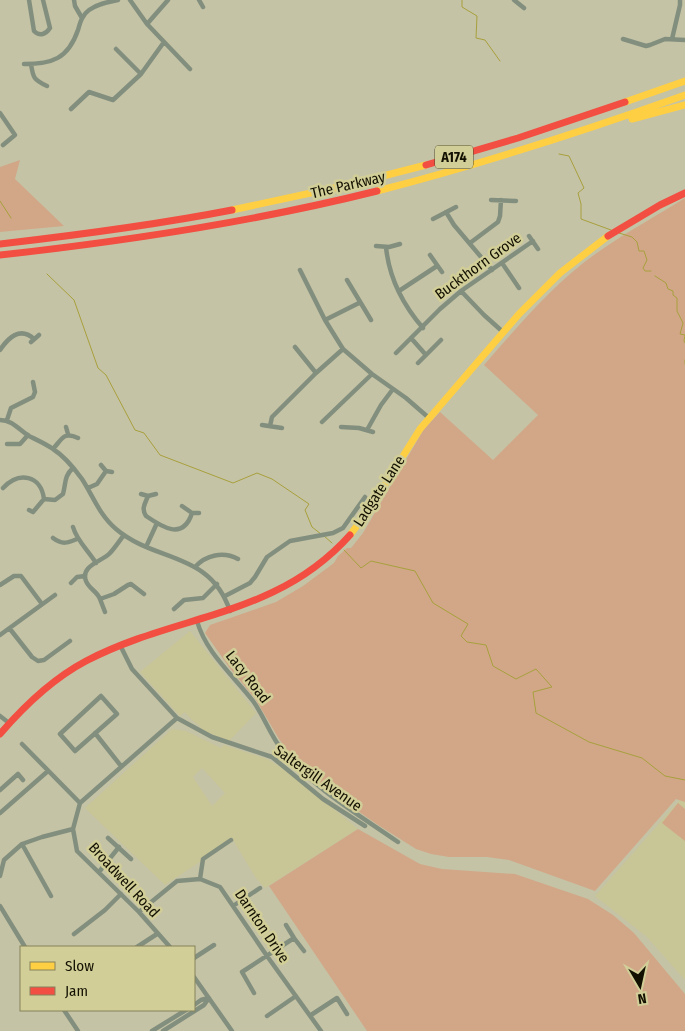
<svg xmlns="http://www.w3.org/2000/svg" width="685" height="1031" font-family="'Fira Sans Condensed',sans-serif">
	<rect width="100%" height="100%" fill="#c5c3a5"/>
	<!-- built -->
	<path fill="#c8c596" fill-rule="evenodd" d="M190,631L256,713L229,741L202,730L199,725L192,720L185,712L180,716L140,672Z
		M172,729L186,731L221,748L224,745L267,759L290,773L358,829L265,888L256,878L233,840L165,885L85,808ZM202,768L225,793L212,806L193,777Z
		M681,799L685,802V980L646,936L595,896Z"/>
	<!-- green -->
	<path fill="#d1a788" d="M20,160L15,179L64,226L0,232V167Z
		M685,198V802L676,799L595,891L509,860L487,857H449L431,854L416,849L378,825L322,786L296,762L279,739L256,700L229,667L205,633L210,625L276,602L303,586L334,563L338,556L347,548H351L363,533L424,429L440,412L493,460L538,415L484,365C521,323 557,279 604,248C630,230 658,215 685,198Z
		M678,803L685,809V841L662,823Z
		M358,829L420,864L442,869L515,874L588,899L613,915L634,933L685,994V1031H367L269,886Z"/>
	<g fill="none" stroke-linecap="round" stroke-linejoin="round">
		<!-- stream -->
		<path stroke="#a8a03d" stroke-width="1" d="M462,0V7L477,16L476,38L485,40L500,61
			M559,154L569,156L584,188L578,193L581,204V219L611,230
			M0,201L11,218
			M619,233L632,237L637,242L639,251H644L647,260L643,268L645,271H651
			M47,274L74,300L98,368L106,375L135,430L144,433L160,455L233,483L257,473L272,479L309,504L305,510L312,527L321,534
			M655,276L666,283L668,289L673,291V295L677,298V311L683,323L680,334L685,335L684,341L685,343
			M685,360V364
			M324,536L332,543
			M344,550L361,568L371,561L415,571L433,603L468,624L461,636L467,642L486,645L493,666L516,679L536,669L552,687L533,692L536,713L589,742L642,758L665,776L685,780"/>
		<!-- street -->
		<path stroke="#838f7e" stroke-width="4.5" d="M29,0L34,31C40,37 46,34 50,28L43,0
			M74,0L75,6L82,18
			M130,0L147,24L190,69
			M199,0L203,7
			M514,0L524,8
			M147,24L168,0
			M623,39L646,46L650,45L665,39L685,40
			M672,39L680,5V0
			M116,49L141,74
			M24,64C52,64 68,59 78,30C80,23 82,15 89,10C97,4 108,2 118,0
			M31,64C33,78 34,80 47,86
			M71,109L89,92L113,100L141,74L164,42
			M0,113L15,135L3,145
			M491,200L516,201
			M446,212L454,225L492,270
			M433,219L456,207
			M529,236L538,249
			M470,243L498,222L500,216L501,200
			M376,246L389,247L400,244
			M386,247C389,277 403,305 423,328
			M430,255L442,272
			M502,263L519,288
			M300,270L325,320L343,349L372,374L406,398L429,418
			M347,280L371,320
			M399,291L437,266
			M461,291L484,315L503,332
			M325,320L359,303
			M411,338L426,355
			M31,342L39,335
			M295,347L316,373
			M0,350C8,338 20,326 34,339
			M396,353L440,309L461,291L533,241
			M418,363L441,340
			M0,420C13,420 19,430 29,436C37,440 46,444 53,449C64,456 74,468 82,479C93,496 100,516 116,529C156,563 210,551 230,611
			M7,420L11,408L33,397L35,392L33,382
			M322,422L372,374
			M262,425L282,428
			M270,426L272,417L316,373L343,349
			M66,427L68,434
			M341,427L359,428L373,432
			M367,430L381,405L393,389
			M7,444H20L28,435
			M53,449C62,439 64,431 78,438
			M101,465L106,471L112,472
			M3,488C19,471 41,475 44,499L55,500L63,494C66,483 64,476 73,468
			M88,488L97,484L106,471
			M141,494L148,496L156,494
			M148,496C145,504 141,508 146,516C162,527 183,541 192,513
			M182,506L192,513H199
			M29,510L33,512L44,499
			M73,527C77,541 88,550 96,563
			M124,535C119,541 115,548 109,554C102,561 80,566 86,581C89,589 97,591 100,599L114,594L128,585L131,584L144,594
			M53,538C62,545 68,543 77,539
			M146,547L157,523
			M195,567C206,555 223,551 238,559
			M71,583L77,577L85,576
			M0,585L14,576H21L42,604
			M225,596L250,583L255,577L267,557L290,541L333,533L343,528L365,497
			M100,599L105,612
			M174,609L184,600L203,598L217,584
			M197,621C206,653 233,675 253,701C264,716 270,735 282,750C314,789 358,814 398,842
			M10,629L32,657L38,661L44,660L70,641
			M0,635L55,595
			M120,645L132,669L177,718L212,737L272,757L323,799L365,826
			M101,696L117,714L75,751L60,734Z
			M0,716L9,723
			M95,733L121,766
			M22,744L80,803
			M0,790L18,774L23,780
			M0,813L48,771
			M108,838L131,859
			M22,844L51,896
			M99,872L119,847
			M0,876L4,860L22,844L42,837L73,829
			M200,879L203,859L231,840
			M0,906L25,947
			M233,906L260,888
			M139,912L177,881L200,879L220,887L267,956L321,1031
			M286,925L294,938L304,951
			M74,934L105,910L121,894
			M137,947L157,934
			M170,947L139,912L77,851L73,829L80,803L177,718
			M194,958L214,945
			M194,977L232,1031
			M254,993L242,972L294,938
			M194,1005L201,1000L208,998
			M64,1010L78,1031
			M311,1015L337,998L347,1014
			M267,1016L296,996
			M152,1031L186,1010
			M163,1031L204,1005L209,998"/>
		<!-- slow -->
		<path stroke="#ffcf43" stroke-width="7" d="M625,102L685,81
			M632,119L685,105
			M377,191C482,164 584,131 685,95
			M232,210L348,185L426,165
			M350,535L371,507L420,429L519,314L560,273L608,236"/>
		<!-- jam -->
		<path stroke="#f24e42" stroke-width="7" d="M426,165L518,138L625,102
			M608,236L660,205L685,193
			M0,244C78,235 155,225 232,210
			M0,255C127,241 253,222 377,191
			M0,734C25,705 52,679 86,661C178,613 276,618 350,535"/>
	</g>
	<g text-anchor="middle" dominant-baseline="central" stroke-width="5" stroke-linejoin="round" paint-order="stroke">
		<!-- shield labels -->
		<rect fill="#d2ce98" stroke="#4c492e" stroke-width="1" x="435" y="145.5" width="38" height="23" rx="4"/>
		<g font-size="14" font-weight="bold" fill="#121000">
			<text x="454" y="157">A174</text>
		</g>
		<!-- street labels -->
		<g font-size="15" fill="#121000" stroke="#d2ce98">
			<text transform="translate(348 185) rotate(-13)">The Parkway</text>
			<text transform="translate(478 266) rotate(-36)">Buckthorn Grove</text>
			<text transform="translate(379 491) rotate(-57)">Ladgate Lane</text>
			<text transform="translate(248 677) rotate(52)">Lacy Road</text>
			<text transform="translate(318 778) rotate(35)">Saltergill Avenue</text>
			<text transform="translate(124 880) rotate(47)">Broadwell Road</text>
			<text transform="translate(262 926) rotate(56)">Darnton Drive</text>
		</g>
	</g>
	<!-- legend -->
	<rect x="20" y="946" width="175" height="65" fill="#d2ce98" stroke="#85825b"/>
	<rect x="30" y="962" width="25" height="8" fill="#ffcf43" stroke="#85825b"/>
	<text x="65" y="971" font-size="15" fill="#121000">Slow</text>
	<rect x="30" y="987" width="25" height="8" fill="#f24e42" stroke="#85825b"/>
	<text x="65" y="996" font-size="15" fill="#121000">Jam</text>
	<!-- north arrow -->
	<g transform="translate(640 986) rotate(171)" stroke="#d2ce98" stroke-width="4" paint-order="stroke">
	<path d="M0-4L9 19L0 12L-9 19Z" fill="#121000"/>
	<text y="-8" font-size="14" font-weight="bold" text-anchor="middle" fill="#121000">N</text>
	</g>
</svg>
